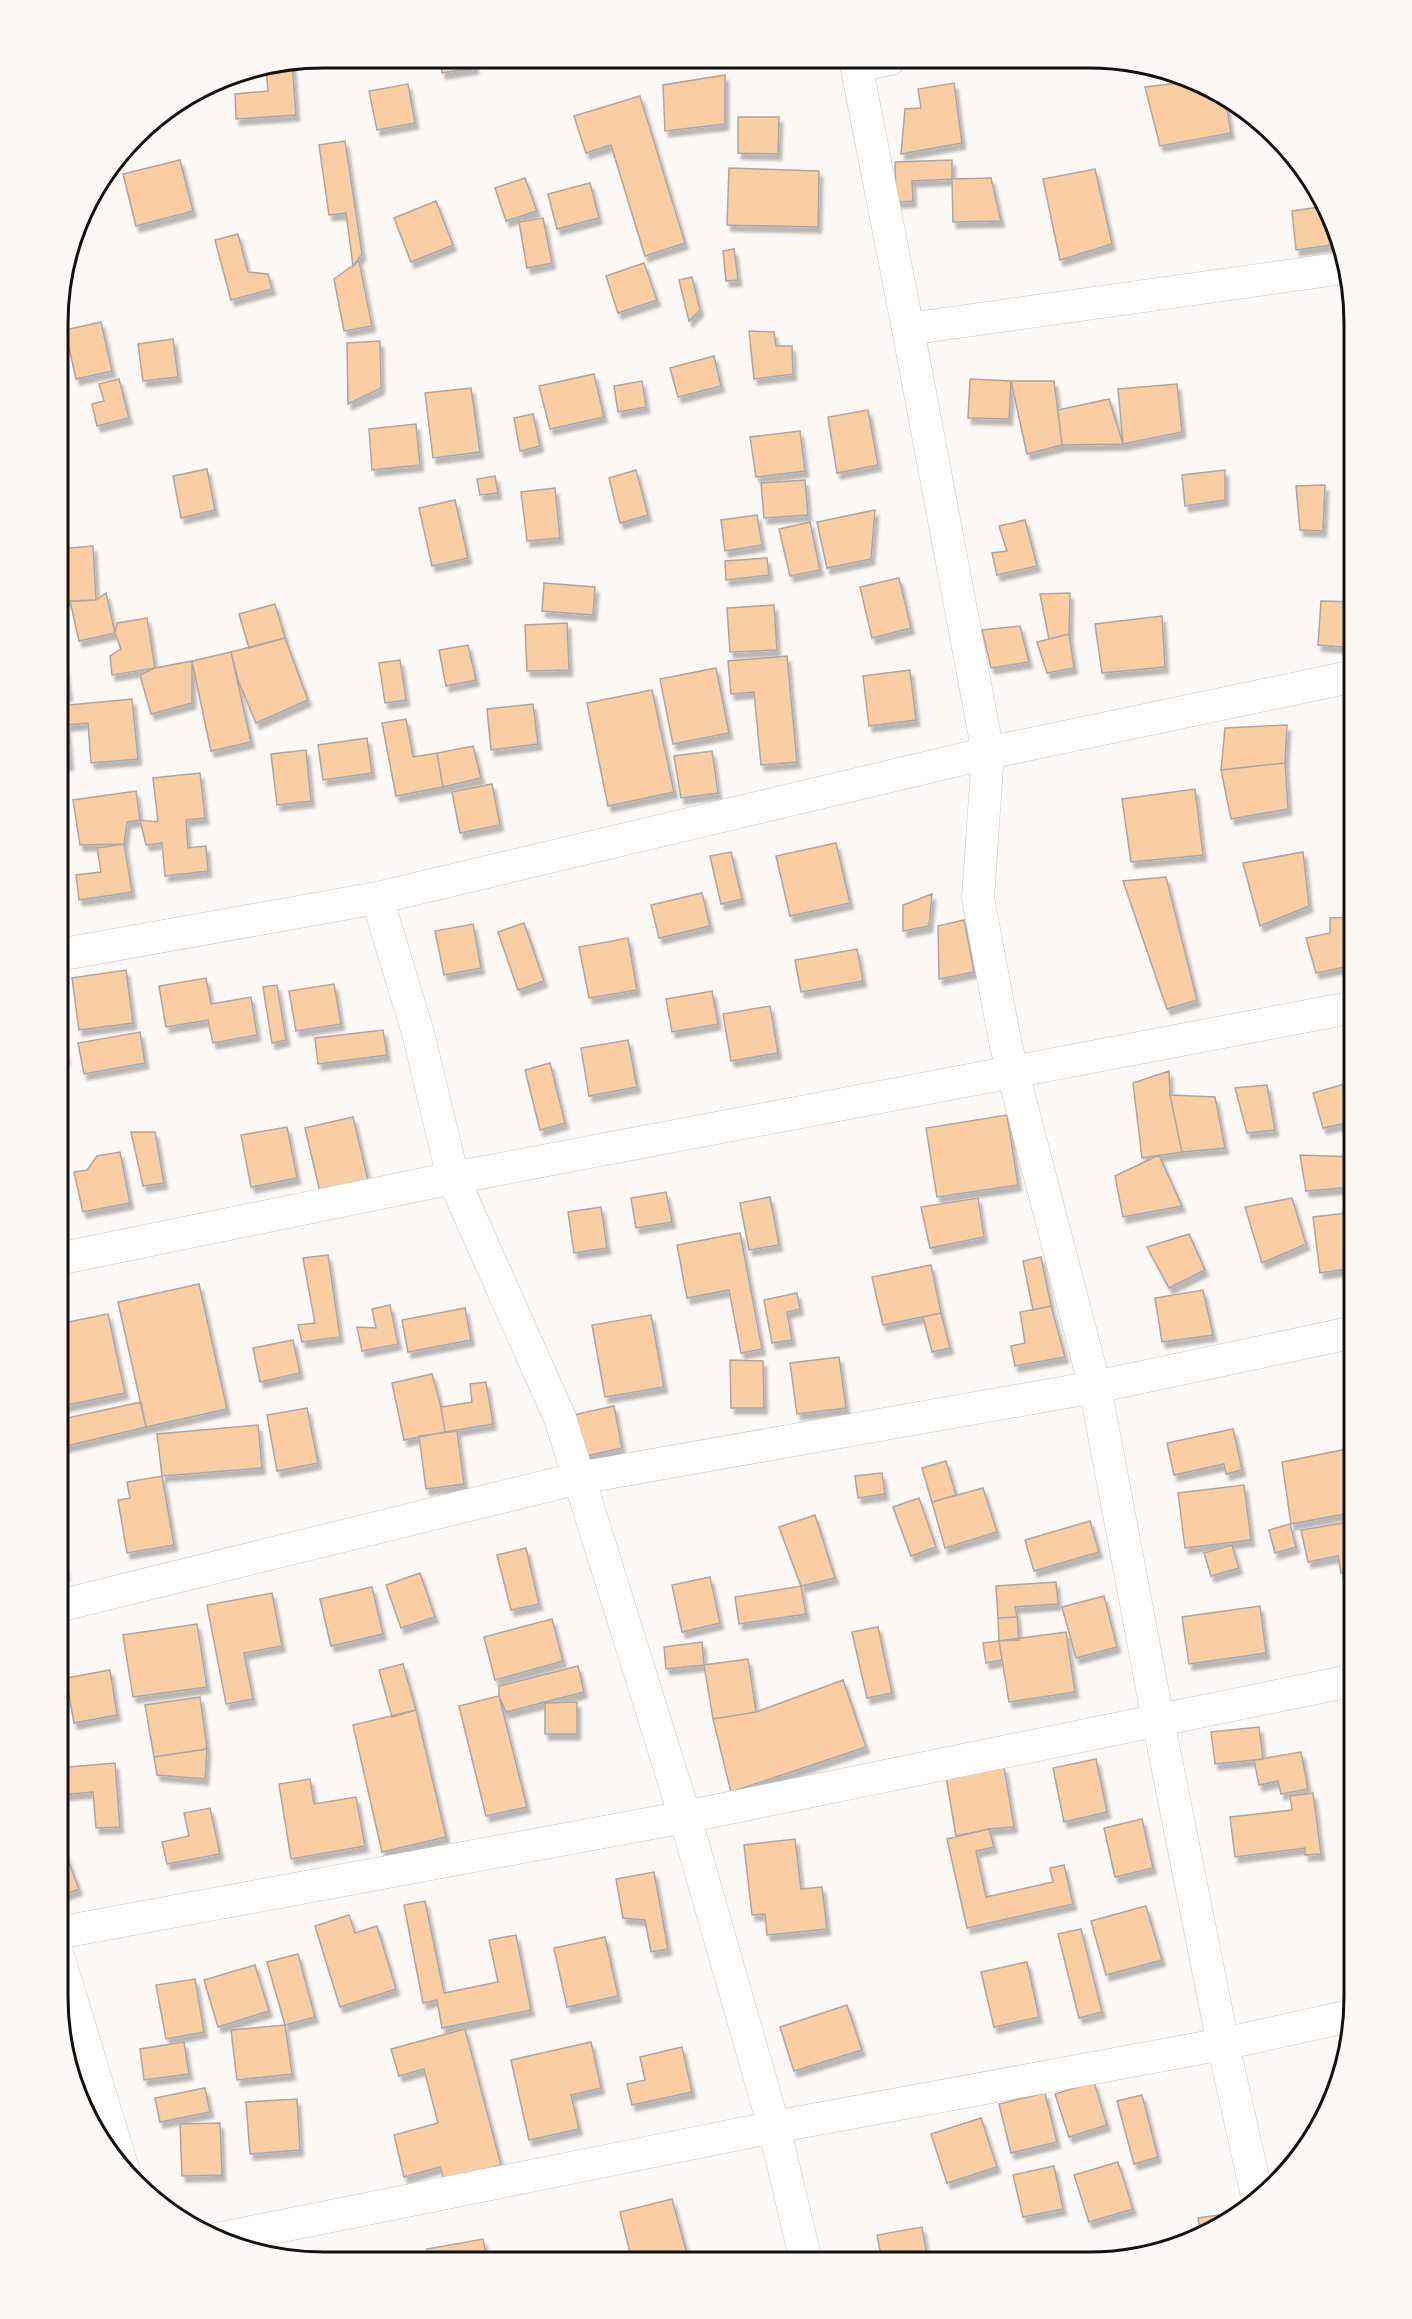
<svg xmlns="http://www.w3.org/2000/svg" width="1412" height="2319" font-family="'DejaVu Sans',sans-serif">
	<defs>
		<filter id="shadow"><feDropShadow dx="3.5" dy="6" stdDeviation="1.5" flood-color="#0004"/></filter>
	</defs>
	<rect width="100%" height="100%" fill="#fcf8f5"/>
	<!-- building -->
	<path fill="#facda3" stroke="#aba7a4" stroke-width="1.5" filter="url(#shadow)" d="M440,57H473L475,68L442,73Z
		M292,63L296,115L236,119L235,94L268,91L266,68Z
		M725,75V124L665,131L663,85Z
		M1197,81L1225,97L1231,133L1160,146L1145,87Z
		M954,83L962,143L901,154L905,109L921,108L918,89Z
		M408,84L415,123L377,130L369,91Z
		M640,96L685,243L645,256L611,145L586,153L574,116Z
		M738,117H779L778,154L738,153Z
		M345,141L362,254L353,266L346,213L329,215L319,145Z
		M180,160L193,211L136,226L123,174Z
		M952,160V179L912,181L913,201L896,202L895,162Z
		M729,168L819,171L818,227L727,225Z
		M1095,169L1112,244L1060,260L1043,179Z
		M525,178L537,211L506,221L495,188Z
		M991,178L1001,221L953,222L952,179Z
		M590,183L599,218L557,229L548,194Z
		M436,201L453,245L411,262L394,218Z
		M1326,206L1335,221L1339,244L1296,250L1292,211Z
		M543,218L552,263L527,268L519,222Z
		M238,234L248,272L268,274L272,289L231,300L215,240Z
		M734,249L738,280L726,281L723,251Z
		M359,261L372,326L344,331L334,279Z
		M644,263L657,300L618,313L606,276Z
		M692,277L700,310L689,321L679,280Z
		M101,322L112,371L76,379L65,330Z
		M749,331L774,332L776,346H792L793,374L754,379Z
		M173,339L178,377L143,381L138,344Z
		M380,341L381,388L348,404L347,343Z
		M714,356L721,386L678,397L670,368Z
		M594,374L604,417L550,429L539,386Z
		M119,379L129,418L97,426L92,404L104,401L99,384Z
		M970,379L1011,381L1009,419L968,418Z
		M642,381L646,407L618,412L614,386Z
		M1011,381H1054L1062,445L1027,454Z
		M1177,384L1182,432L1123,444L1118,389Z
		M471,388L480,452L433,458L425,393Z
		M1109,399L1123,444L1062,445L1058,410Z
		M868,410L878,465L837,473L828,417Z
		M533,414L540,446L520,451L514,418Z
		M416,424L420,465L372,470L369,429Z
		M800,431L805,471L756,477L750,437Z
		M207,469L215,510L181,518L173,476Z
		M636,470L648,515L620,523L609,478Z
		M1225,470V500L1185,506L1182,475Z
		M495,476L498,493L480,495L477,479Z
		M805,480L808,515L764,518L761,483Z
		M1325,485L1323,531L1300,530L1296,486Z
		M555,488L560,538L527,541L521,492Z
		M455,500L468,558L432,566L419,508Z
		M875,510L871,559L827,568L817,522Z
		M757,515L762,545L725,551L721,520Z
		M1025,520L1037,566L997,575L992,553L1007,551L999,526Z
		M810,522L820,570L790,576L779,529Z
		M93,546L96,600L59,602V549Z
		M767,558L769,575L726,580L725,561Z
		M899,578L911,628L872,638L860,587Z
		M544,583L595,587L593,615L542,611Z
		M106,593L115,633L79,641L70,601L96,600Z
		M1070,593L1069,634L1049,639L1040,594Z
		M1321,601L1355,602V648L1318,645Z
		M275,604L285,638L249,648L239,614Z
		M774,605L777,650L730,652L727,608Z
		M1162,616L1165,667L1102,673L1095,624Z
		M147,618L155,668L112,675L110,656L121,649L115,633L117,623Z
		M567,623L569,670L527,671L525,625Z
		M1020,626L1029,662L991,668L982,630Z
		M59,632L69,695L59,697Z
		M1069,634L1074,668L1047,673L1037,642Z
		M285,638L308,700L256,723L238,680L231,652Z
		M468,645L476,680L446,686L439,650Z
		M231,652L251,742L211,751L192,661Z
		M787,656L797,762L761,765L754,692L731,694L728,661Z
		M400,660L406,700L385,703L379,663Z
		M192,661V703L151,714L140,675L155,668Z
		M716,668L729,733L673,744L660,679Z
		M910,670L916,720L869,726L863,676Z
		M652,690L674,792L608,806L587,703Z
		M132,699L138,759L91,763L88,723L66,725L70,764L59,765V706Z
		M533,704L538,744L491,750L487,709Z
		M406,719L413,757L437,753L443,787L396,796L382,723Z
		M1287,725L1285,763L1221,770L1225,728Z
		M367,738L372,773L323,780L318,745Z
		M473,746L481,778L443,787L437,753Z
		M306,750L311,801L277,805L271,754Z
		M712,751L718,793L681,798L674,756Z
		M1285,763L1288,809L1231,819L1221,770Z
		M200,773L205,818L186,820L188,848L206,846L208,871L165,876L162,843L146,845L140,820L158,822L153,778Z
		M492,784L500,825L460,833L452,792Z
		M1195,789L1203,855L1131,862L1122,799Z
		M136,791L140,820L127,822L124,844L80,845L73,800Z
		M836,843L850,903L790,916L776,856Z
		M124,844L132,892L79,900L76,875L101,872L97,848Z
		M731,852L742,899L721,904L710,856Z
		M1303,852L1309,906L1260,926L1243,863Z
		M1166,877L1197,1000L1167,1009L1123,881Z
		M58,893L64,923L58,924Z
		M702,893L710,926L659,938L651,905Z
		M932,894L929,926L903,931V905Z
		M1355,917V965L1316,973L1306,938L1330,933V918Z
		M964,920L974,972L939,979L938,926Z
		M524,923L544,981L518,990L498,932Z
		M473,924L481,968L444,975L435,931Z
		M628,938L637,990L589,998L579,947Z
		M857,949L863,981L801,992L795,960Z
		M126,970L133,1023L79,1030L72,978Z
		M206,978L211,1004L251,997L257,1035L213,1043L208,1020L166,1027L159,986Z
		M334,984L341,1024L296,1031L289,991Z
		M277,985L286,1040L272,1043L263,987Z
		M712,991L718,1024L672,1032L666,999Z
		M770,1006L778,1053L731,1061L723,1014Z
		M58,1015L66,1059L58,1061Z
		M383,1030L387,1055L318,1064L315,1038Z
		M140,1032L145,1063L84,1074L78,1043Z
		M628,1040L637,1087L589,1096L581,1048Z
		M550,1063L565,1123L540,1130L525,1070Z
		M1169,1071L1170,1095L1182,1152L1142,1158L1133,1083Z
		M1355,1081V1121L1323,1128L1313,1093Z
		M1267,1085L1275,1130L1247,1133L1235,1088Z
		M1170,1095L1215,1097L1225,1148L1182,1152Z
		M1007,1115L1018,1185L937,1197L926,1128Z
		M353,1117L368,1180L320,1192L305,1128Z
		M287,1127L297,1178L251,1187L241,1135Z
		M131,1132H155L164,1183L143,1186Z
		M120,1152L130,1203L83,1212L74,1172L87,1170L97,1156Z
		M1159,1155L1182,1206L1123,1217L1115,1176Z
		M1300,1155L1355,1157V1187L1306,1191Z
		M666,1192L672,1222L636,1228L631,1198Z
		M770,1197L779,1245L749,1250L740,1203Z
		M978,1198L984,1237L930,1248L921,1207Z
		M1292,1198L1306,1244L1262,1263L1245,1207Z
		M601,1207L607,1248L574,1253L568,1212Z
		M1355,1212V1268L1320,1273L1313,1217Z
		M740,1233L762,1349L741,1353L729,1290L687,1298L677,1245Z
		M1189,1234L1205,1270L1169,1288L1147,1247Z
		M328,1255L340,1337L302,1342L298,1325L315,1323L303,1258Z
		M1041,1257L1051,1306L1033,1310L1023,1261Z
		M931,1265L941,1313L883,1325L872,1277Z
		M199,1284L227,1409L146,1427L118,1302Z
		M1203,1290L1213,1335L1162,1342L1155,1298Z
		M797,1293L800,1309L787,1312L792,1340L772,1343L764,1300Z
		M390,1305L398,1344L362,1351L357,1327L376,1328L372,1309Z
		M1051,1306L1065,1357L1015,1366L1011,1346L1025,1343L1020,1312Z
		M465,1308L471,1340L408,1352L402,1320Z
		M941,1313L950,1348L932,1352L923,1317Z
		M108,1314L125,1393L58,1407V1324Z
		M651,1315L664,1387L605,1397L592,1325Z
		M293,1340L300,1373L260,1382L253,1348Z
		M839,1357L846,1408L797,1414L790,1363Z
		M730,1360L763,1361L764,1408H731Z
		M432,1374L441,1407L445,1432L404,1440L392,1383Z
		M486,1382L493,1424L445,1432L441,1407L472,1402L470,1384Z
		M141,1402L146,1427L58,1448V1420Z
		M614,1406L622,1448L573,1459L560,1418Z
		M307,1408L318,1463L277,1471L267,1415Z
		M258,1425L262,1468L162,1476L157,1434Z
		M1233,1429L1242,1470L1226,1474L1224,1464L1174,1475L1167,1443Z
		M457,1431L464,1484L426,1489L419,1436Z
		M1352,1448L1355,1463V1512L1291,1524L1282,1462Z
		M946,1461L956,1495L932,1502L922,1468Z
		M882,1473L885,1494L858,1498L855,1476Z
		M162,1476L174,1545L127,1553L118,1500L130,1498L127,1482Z
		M1244,1485L1251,1540L1185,1548L1178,1493Z
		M983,1488L997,1532L945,1548L932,1502Z
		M919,1498L936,1547L911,1556L893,1507Z
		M815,1515L835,1578L801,1586L779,1527Z
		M1090,1521L1099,1552L1034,1571L1025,1540Z
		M1355,1521V1570L1341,1573L1338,1556L1308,1562L1301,1530Z
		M1290,1524L1296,1547L1275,1553L1269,1530Z
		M58,1532L66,1574L58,1576Z
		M1232,1545L1239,1568L1211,1576L1204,1553Z
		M526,1548L539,1604L511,1610L497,1555Z
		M420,1573L435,1617L401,1628L386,1585Z
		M710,1577L720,1623L682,1632L672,1585Z
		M1056,1582L1058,1604L1015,1607L1017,1617L998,1618L996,1586Z
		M801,1586L806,1614L739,1624L735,1597Z
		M372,1587L383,1634L331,1646L320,1599Z
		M272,1593L282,1646L244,1653L253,1699L226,1704L207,1605Z
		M1104,1596L1117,1647L1076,1658L1062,1607Z
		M1260,1606L1266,1653L1189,1664L1182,1617Z
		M1017,1617L1019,1640L999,1641L998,1618Z
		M552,1619L563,1661L495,1680L484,1637Z
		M197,1624L207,1687L133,1697L123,1635Z
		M878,1627L892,1693L867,1698L852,1632Z
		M1066,1632L1075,1692L1009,1702L999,1641Z
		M999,1641L1002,1660L986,1663L983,1643Z
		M702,1642L704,1665L666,1669L664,1647Z
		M748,1659L756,1712L713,1719L704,1665Z
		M403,1664L416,1710L392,1717L379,1670Z
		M578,1666L584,1692L506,1712L499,1696V1686Z
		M110,1670L117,1715L74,1723L66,1678Z
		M843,1680L866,1747L731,1792L713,1719L756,1712Z
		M499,1696L527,1807L486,1816L459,1706Z
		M200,1697L207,1749L154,1757L145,1705Z
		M577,1702V1734H545V1703Z
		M416,1710L446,1837L382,1852L353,1725Z
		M1259,1727L1263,1759L1215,1764L1211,1732Z
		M207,1749L205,1779L157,1775L154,1757Z
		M1301,1752L1308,1789L1281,1794L1278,1781L1259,1785L1254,1760Z
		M1096,1759L1107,1812L1064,1822L1053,1768Z
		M115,1763L120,1827L96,1828L93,1792L57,1795V1768Z
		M1004,1767L1014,1827L989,1829L956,1836L946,1777Z
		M310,1779L314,1804L356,1797L365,1846L291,1859L279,1784Z
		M1313,1793L1321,1854L1305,1855V1848L1235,1857L1230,1817L1292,1810L1290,1796Z
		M210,1808L220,1854L167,1864L162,1842L189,1836L184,1813Z
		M1142,1819L1153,1868L1115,1877L1104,1828Z
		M989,1829L994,1847L976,1851L986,1897L1053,1882L1050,1868L1064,1865L1073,1904L967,1928L947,1839Z
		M60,1839L79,1889L57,1897V1840Z
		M795,1839L801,1889L822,1887L827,1929L767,1935L765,1914L752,1915L744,1845Z
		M654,1872L668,1949L651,1952L645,1920L623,1918L616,1879Z
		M425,1901L444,1993L498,1982L489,1940L516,1935L531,2010L442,2028L437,2000L423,2003L404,1905Z
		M1146,1906L1162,1960L1106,1975L1091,1921Z
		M349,1915L355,1933L377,1926L396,1989L340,2007L315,1926Z
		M1081,1929L1102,2012L1079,2018L1058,1934Z
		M605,1937L618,1996L567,2007L554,1948Z
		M298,1954L315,2017L285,2025L267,1962Z
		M1027,1962L1039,2017L994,2027L981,1972Z
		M255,1965L269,2011L218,2027L204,1980Z
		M195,1979L204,2032L166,2039L156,1985Z
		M847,2005L862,2050L794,2071L780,2027Z
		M285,2025L292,2074L237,2080L231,2030Z
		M465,2029L501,2165L444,2180L440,2167L404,2177L394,2135L438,2123L424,2069L399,2076L391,2049Z
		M184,2042L189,2074L144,2080L140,2049Z
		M591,2042L601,2088L571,2095L579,2129L529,2140L511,2060Z
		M682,2047L692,2092L632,2105L627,2084L645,2080L640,2057Z
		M1094,2082L1107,2125L1069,2137L1055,2094Z
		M205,2088L210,2112L160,2122L155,2098Z
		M1045,2093L1057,2142L1011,2153L999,2104Z
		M1142,2095L1158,2157L1134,2164L1117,2101Z
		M297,2099L300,2150L250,2154L246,2102Z
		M981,2118L997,2167L947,2183L931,2134Z
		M220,2123L222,2175L182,2176L180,2124Z
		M1118,2162L1133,2209L1089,2222L1074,2175Z
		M1054,2166L1063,2209L1023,2217L1013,2175Z
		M672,2199L687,2254L658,2261H632L620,2212Z
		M1239,2212V2214L1201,2236L1198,2218Z
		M922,2227L928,2262L882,2261L877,2235Z
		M483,2239L487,2260H430L427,2249Z
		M1107,2252L1108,2258L1089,2262H1064Z"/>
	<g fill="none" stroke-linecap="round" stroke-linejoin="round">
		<!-- street casing -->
		<g stroke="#c8c4c0" stroke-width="33">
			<path id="street" d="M855,59L908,329L988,753L978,898L1006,1046L1095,1387L1158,1720L1223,2044L1258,2200
				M856,66L890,59
				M908,329L1344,268
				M377,898L418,1033L453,1178L560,1418L579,1478L685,1817L774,2127L806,2261
				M58,955L377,898L988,753L1355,676
				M58,1259L453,1178L1355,1007
				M58,1606L579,1478L1095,1387L1355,1332
				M57,1933L685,1817L1355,1680
				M57,1952L123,2169
				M217,2239L774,2127L1223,2044L1354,2015"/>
		</g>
		<!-- street -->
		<use href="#street" stroke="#fff" stroke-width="32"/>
	</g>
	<!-- crop -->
	<path d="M0 0H1412V2319H0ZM323 68H1089A255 255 0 0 1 1344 323V1997A255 255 0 0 1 1089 2252H323A255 255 0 0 1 68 1997V323A255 255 0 0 1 323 68Z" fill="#fcf8f5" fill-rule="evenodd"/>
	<path fill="none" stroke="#141211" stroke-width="3" d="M323 68H1089A255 255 0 0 1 1344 323V1997A255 255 0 0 1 1089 2252H323A255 255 0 0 1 68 1997V323A255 255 0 0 1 323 68Z"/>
</svg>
